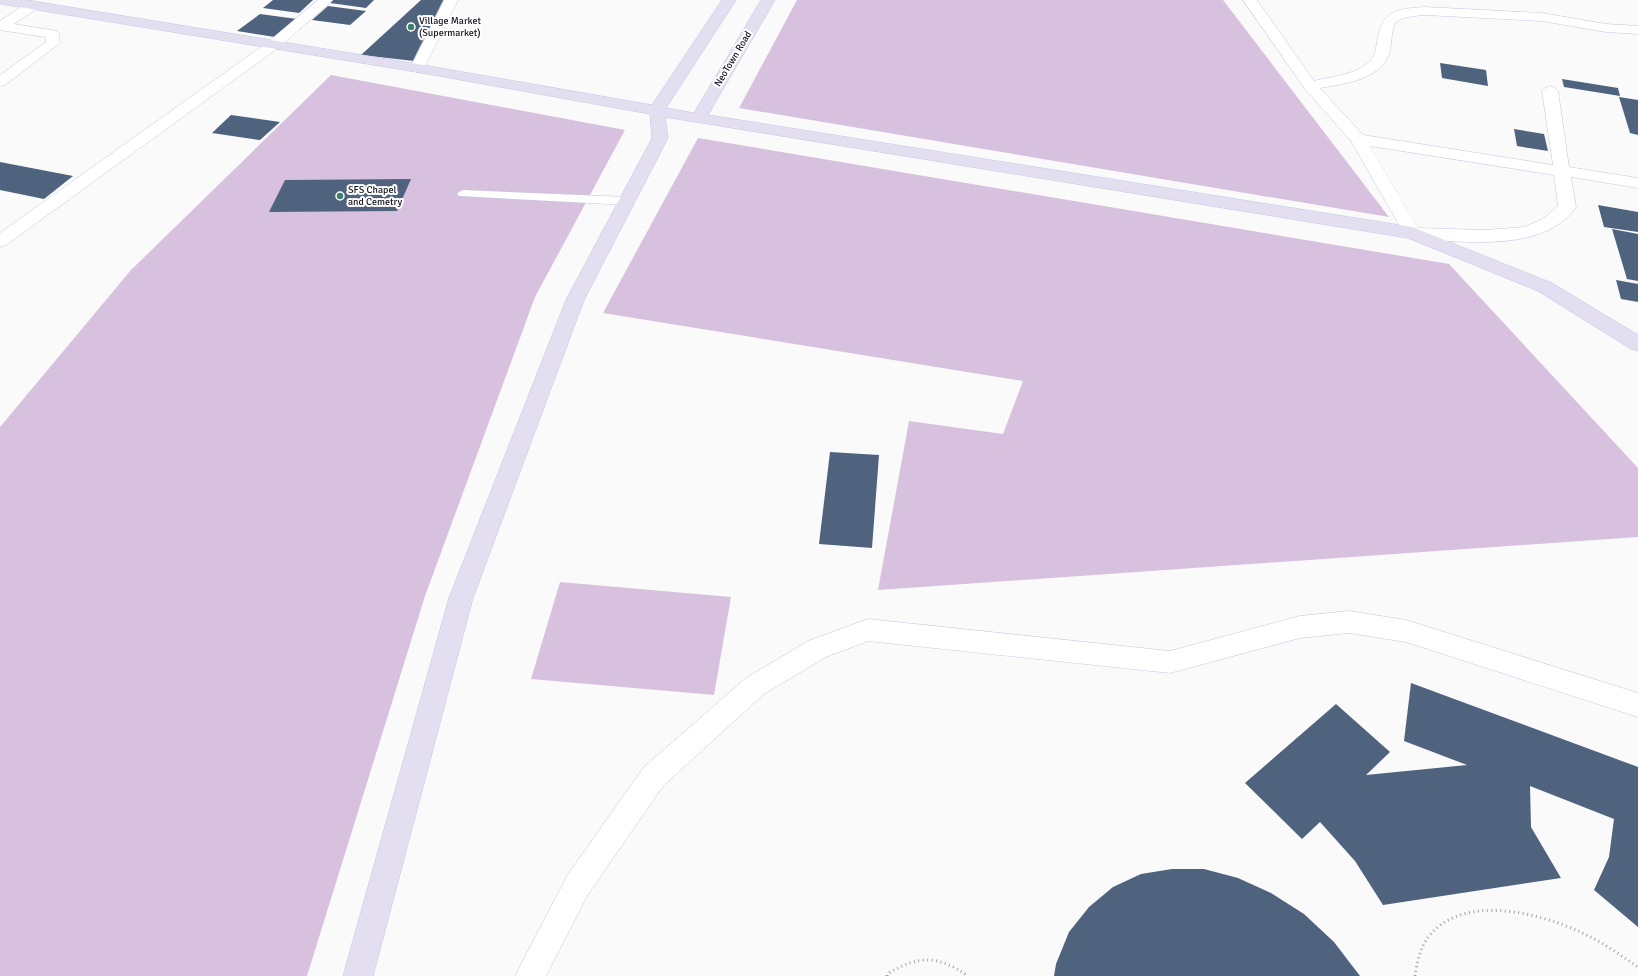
<svg xmlns="http://www.w3.org/2000/svg" width="1638" height="976" font-family="Signika,sans-serif">
	<rect width="100%" height="100%" fill="#fafafa"/>
	<!-- green -->
	<path fill="#d8c1de" d="M797,0H1223L1389,217L739,108Z
		M331,75L625,130L535,297L425,596L307,976H0V427L131,270Z
		M698,138L1449,264L1638,468V537L878,590L909,421L1003,434L1023,381L603,313Z
		M560,582L731,597L714,695L531,679Z"/>
	<!-- building -->
	<path fill="#4f627e" d="M273,0H313L299,13L263,8Z
		M333,0H374L366,8L330,3Z
		M421,0H445L414,61L361,55Z
		M328,6L366,11L350,25L312,20Z
		M260,14L297,19L275,37L237,31Z
		M1440,63L1486,70L1488,86L1442,78Z
		M1562,79L1618,88L1620,96L1564,87Z
		M1619,97L1638,100V135L1630,133Z
		M231,115L280,122L260,140L212,133Z
		M1514,129L1544,134L1548,151L1517,146Z
		M0,162L73,176L44,199L0,190Z
		M411,179L397,211L269,212L285,180Z
		M1598,205L1638,212V232L1604,227Z
		M1612,229L1638,234V281L1627,279Z
		M1616,280L1638,284V302L1621,299Z
		M830,452L879,455L872,548L819,544Z
		M1411,683L1638,767V927L1594,890L1609,857L1614,819L1530,786L1531,827L1561,878L1383,905L1355,861L1320,822L1302,839L1245,783L1336,704L1390,752L1366,775L1467,765L1404,741Z
		M1172,869H1204L1238,878L1271,893L1304,914L1334,942L1360,976H1054L1056,964L1069,932L1089,907L1113,887L1141,874Z"/>
	<g fill="none" stroke-linecap="round" stroke-linejoin="round">
		<!-- lane casing -->
		<g stroke="#c2c7e5" stroke-width="1">
			<path id="lane" d="M463,190L627,197L631,198L633,201L631,204L627,205L459,196L457,194L459,192Z"/>
		</g>
		<!-- street casing -->
		<g stroke="#c2c7e5" stroke-width="1">
			<path id="street" d="M318,0H333L278,48L6,245L0,247V233L268,42Z
				M444,0H458L424,68L422,71L417,72L412,71L410,68Z
				M1243,0H1257L1314,81C1333,76 1357,75 1371,60C1375,55 1376,48 1377,42C1382,10 1395,9 1425,7L1542,13L1606,24L1638,26V34L1606,32L1542,21L1425,15C1415,16 1403,16 1395,23C1391,33 1392,44 1389,54C1380,80 1343,84 1320,88L1363,135L1553,165L1542,91L1545,88L1550,86L1555,88L1558,91L1569,167L1638,178V188L1571,177L1576,207C1544,254 1460,241 1412,239L1406,237L1351,141L1305,89ZM1370,146L1554,175L1558,206L1544,218L1525,227L1485,230L1418,228Z
				M33,1L38,2L40,5L38,8L14,24L57,31L59,34L60,43L5,85L0,86V75L46,42L45,37L0,30V21L28,2Z
				M1349,611L1406,620L1638,693V717L1406,642L1349,633L1300,638L1170,673L868,641L826,657L764,694L663,786L587,896L546,976H515L567,876L643,768L746,678L808,641L868,619L1170,651L1300,616Z"/>
		</g>
		<!-- secondary casing -->
		<g stroke="#c2c7e5" stroke-width="1">
			<path id="secondary" d="M0,0H26L417,64L652,105L722,0H736L666,108L694,113L761,0H775L708,115L1412,227L1552,283L1638,335V351L1631,349L1538,291L1408,238L665,117L668,138L584,300L473,598L373,976H343L449,598L566,300L652,138L650,114L417,72L1,4Z"/>
		</g>
		<!-- path -->
		<path stroke="#a1a2a6" stroke-width="3" stroke-dasharray="1 3.5" stroke-linecap="butt" d="M887,976V974C919,955 938,955 968,976
			M1415,976C1417,963 1420,947 1429,936C1463,894 1536,912 1578,931C1599,940 1619,954 1638,967"/>
		<!-- lane -->
		<use href="#lane" fill="#fff" fill-rule="evenodd"/>
		<!-- street -->
		<use href="#street" fill="#fff" fill-rule="evenodd"/>
		<!-- secondary -->
		<use href="#secondary" fill="#e4def1" fill-rule="evenodd"/>
	</g>
	<!-- markers -->
	<g fill="#3e7e6c" stroke="#fff" stroke-width="1.5">
		<circle cx="411" cy="27" r="4"/>
		<circle cx="340" cy="196" r="4"/>
	</g>
	<g text-anchor="middle" dominant-baseline="central" stroke-width="4" stroke-linejoin="round" paint-order="stroke">
		<!-- far-poi labels -->
		<g font-size="10" fill="#13141f" stroke="#fff" text-anchor="start">
			<text x="419" y="21">Village Market<tspan x="419" dy="12">(Supermarket)</tspan></text>
			<text x="348" y="190">SFS Chapel<tspan x="348" dy="12">and Cemetry</tspan></text>
		</g>
		<!-- far-street labels -->
		<g font-size="10" fill="#13141f" stroke="#fff">
			<text transform="translate(733 59) rotate(-59)">NeoTown Road</text>
		</g>
	</g>
</svg>
